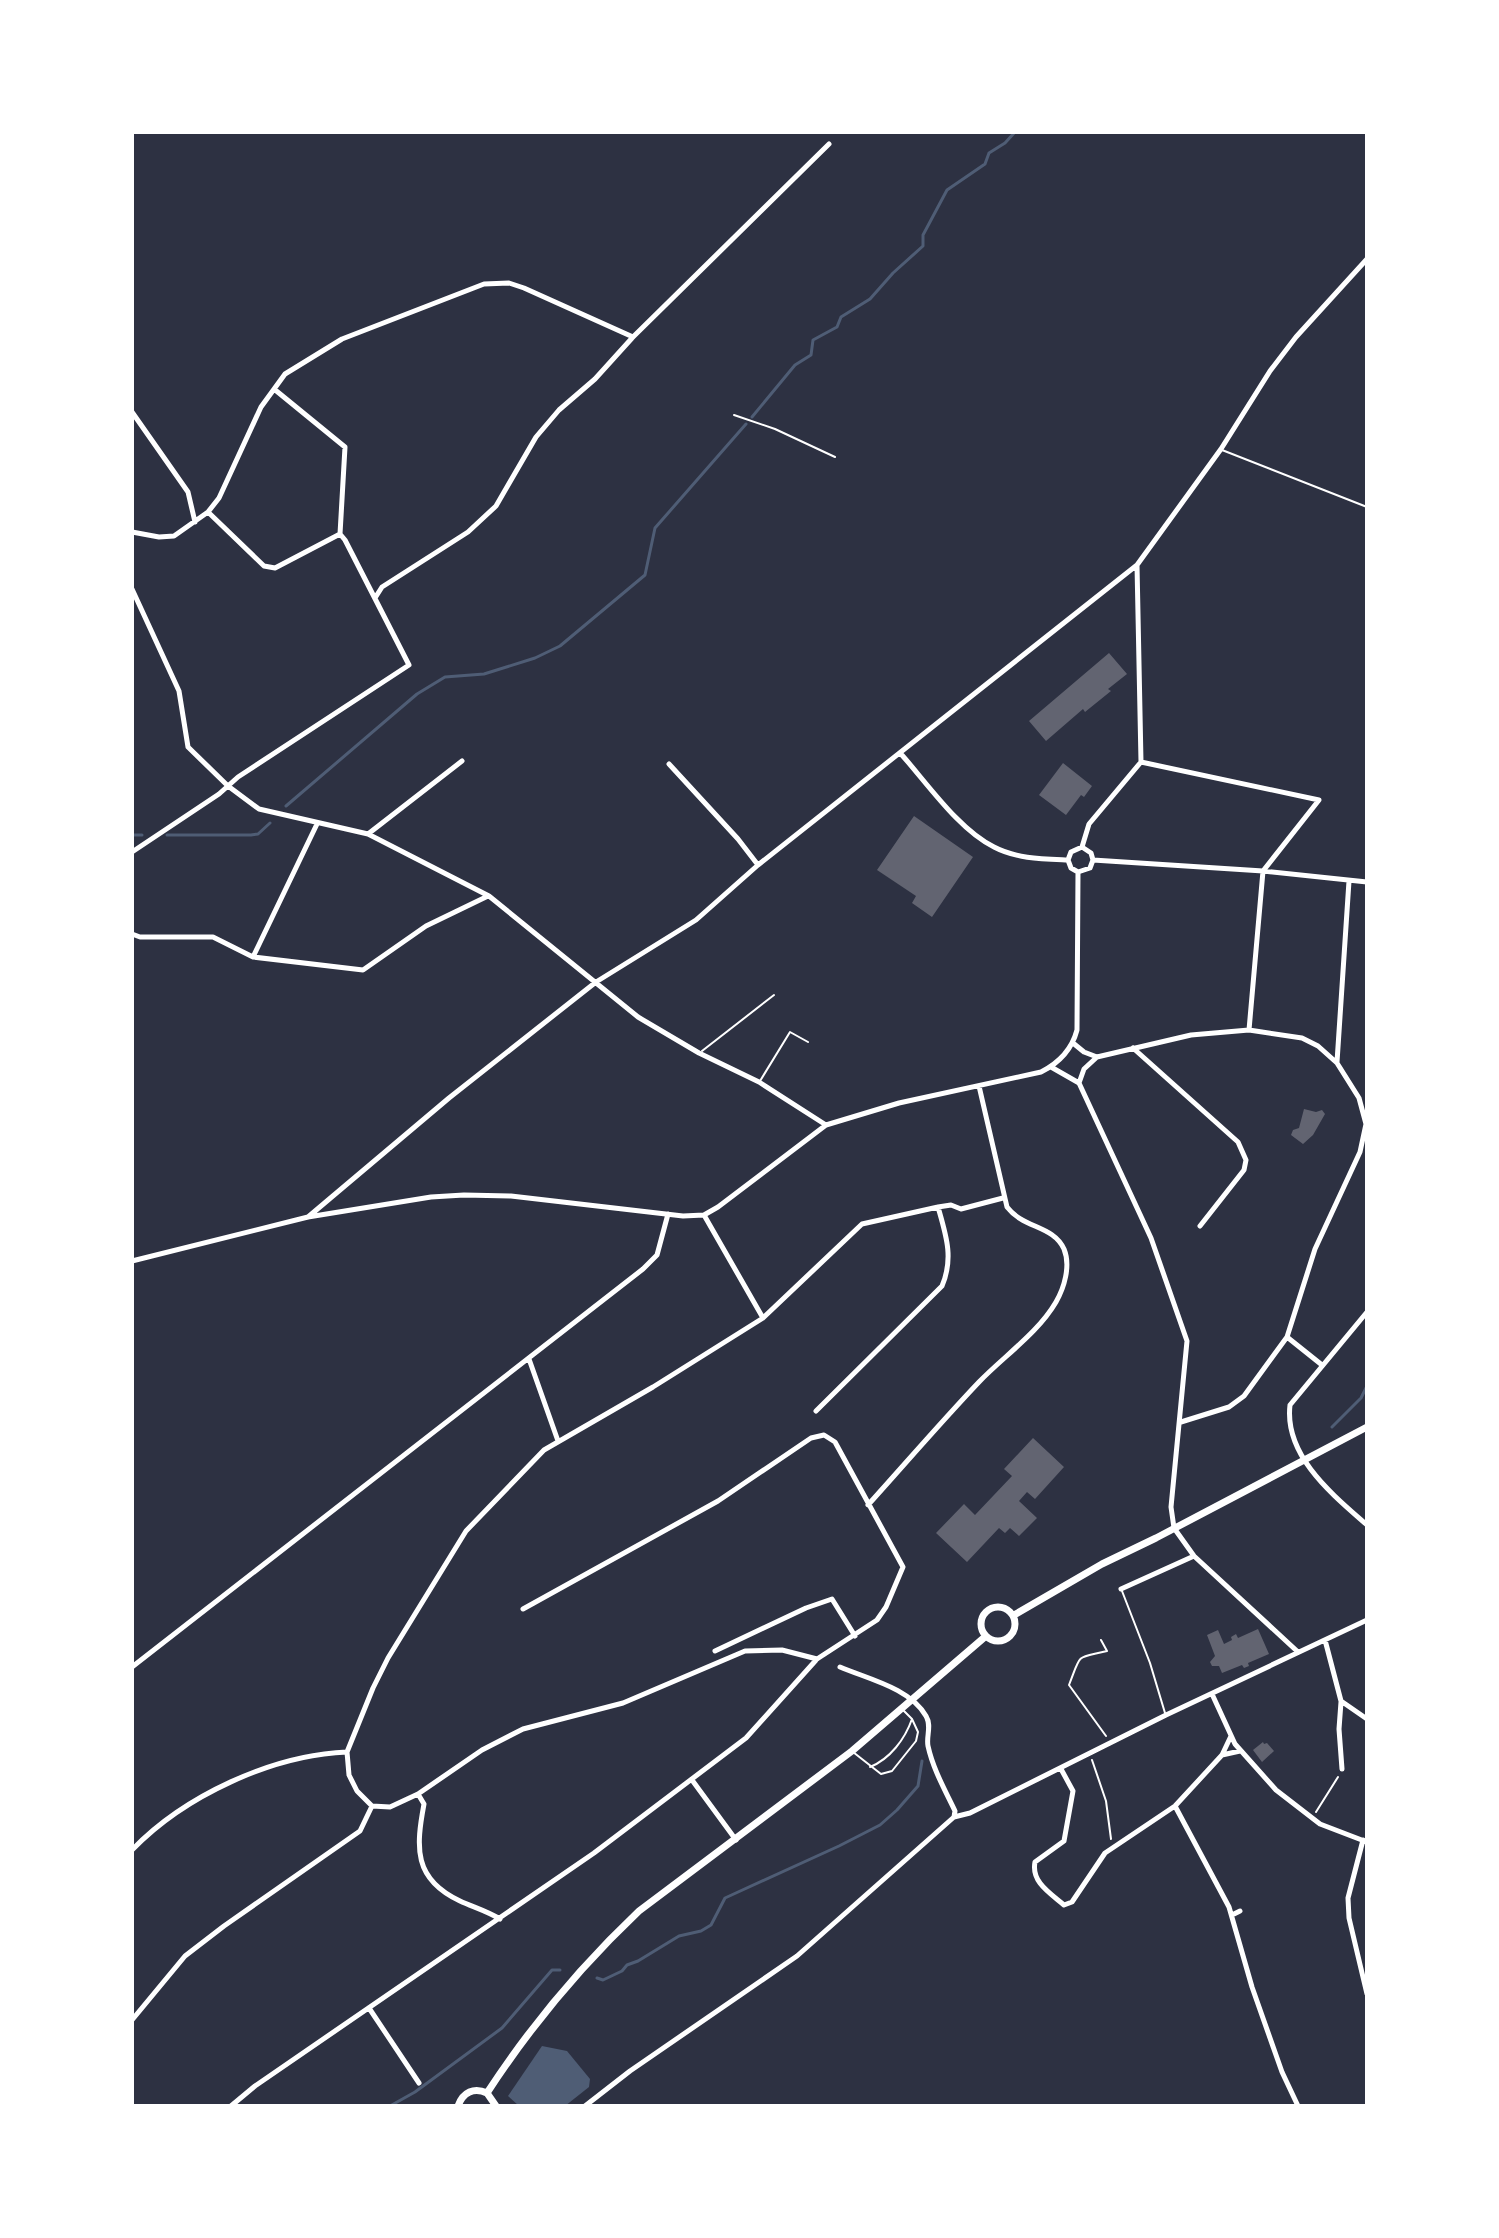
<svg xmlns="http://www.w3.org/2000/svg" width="1499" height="2238" font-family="'Open Sans',sans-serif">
	<rect width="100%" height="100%" fill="#2d3142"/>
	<!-- water -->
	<path fill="#4f5d75" d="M542,2046L567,2051L590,2079L589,2087L565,2106H519L508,2096Z"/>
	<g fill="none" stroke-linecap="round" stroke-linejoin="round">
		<!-- stream -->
		<path stroke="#4f5d75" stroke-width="3" d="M752,417L795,365L811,355L813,340L837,327L841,317L870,299L893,273L923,246V235L947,190L985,164L989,153L1005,143L1015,132
			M286,806L417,694L445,677L484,674L535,658L560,646L645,575L655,528L746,424
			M132,835H142
			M167,835H251L258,834L270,823
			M1332,1427L1361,1398L1367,1386
			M597,1978L603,1980L622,1971L627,1965L638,1961L679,1936L701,1931L711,1925L725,1898L839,1846L880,1825L897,1810L918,1786L922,1761
			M390,2106L415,2092L502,2028L552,1970H560"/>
	</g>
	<!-- building -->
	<path fill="#626471" d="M1109,653L1127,674L1108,689L1111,691L1085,712L1083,709L1046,741L1029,721Z
		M1063,763L1092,786L1084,797L1081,795L1066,815L1039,795Z
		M914,816L973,857L932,917L912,903L916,896L877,870Z
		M1304,1109L1316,1112L1322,1110L1325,1114L1313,1135L1303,1144L1291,1135L1293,1130L1299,1128Z
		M1033,1438L1064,1467L1035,1499L1027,1492L1019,1501L1037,1518L1019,1536L1010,1528L1005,1533L999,1528L967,1562L936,1533L964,1504L975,1515L1012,1476L1004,1469Z
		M1258,1629L1269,1654L1248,1663L1249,1666L1244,1668L1242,1665L1222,1673L1219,1666H1212L1210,1662L1215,1656L1207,1635L1218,1630L1224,1644L1232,1640L1231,1637L1236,1634L1238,1638Z
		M1263,1742L1264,1744L1267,1743L1274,1751L1262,1762L1253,1750Z"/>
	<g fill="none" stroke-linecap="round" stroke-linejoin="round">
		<!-- path -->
		<path stroke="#fff" stroke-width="2" d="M734,415L775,429L835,457
			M1101,1640L1107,1651C1075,1659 1082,1652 1069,1685L1106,1736
			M1092,1760L1106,1801L1111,1839
			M1316,1812L1338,1777"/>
		<!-- service -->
		<path stroke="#fff" stroke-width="2" d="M1222,450L1367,507
			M702,1051L774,995
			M760,1081L790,1032L808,1042
			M1122,1591L1150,1663L1165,1713
			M853,1752L881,1774L892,1771L916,1741L918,1732L912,1719L903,1710
			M870,1767C890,1759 905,1739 912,1719"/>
		<!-- minor -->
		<path stroke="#fff" stroke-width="5" d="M132,412L188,492L195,522
			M208,512L264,566L275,568L340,534L345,447L274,389
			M132,532L159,537L174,536L208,512L219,498L261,407L285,374L342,339L484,284L509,283L524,288L633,337
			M132,589L179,691L188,747L228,786L259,809L368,834L489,896L638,1017L699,1053L759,1082L826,1125
			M375,598L382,587L468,532L496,506L536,437L559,410L595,379L633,337L829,144
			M901,754C927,783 959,830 994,847C1017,859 1043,859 1068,860
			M1141,762L1319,800L1263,871L1249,1030
			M669,764L738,839L758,865
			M368,834L462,761
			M1082,847L1089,824L1141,762L1137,565
			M132,852L219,794L238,777L409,665L345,540L340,534
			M1068,860L1071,852L1082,847L1091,853L1093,860
			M1068,860L1071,868L1078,872
			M1093,860L1263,871L1367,882
			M1078,872L1090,868L1093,860
			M132,934L140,937H213L253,957L363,970L426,926L488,896
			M253,957L317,824
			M1073,1043L1084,1052L1097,1057L1191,1035L1249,1030L1302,1038L1318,1046L1337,1063L1359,1098L1366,1124L1360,1152L1315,1249L1287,1337L1244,1396L1229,1407L1181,1422
			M1133,1048L1238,1142L1246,1160L1244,1170L1200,1226
			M1337,1062L1349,881
			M1051,1067L1079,1083L1151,1238L1187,1341L1171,1507L1174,1528L1194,1556L1298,1652
			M1079,1083L1084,1069L1097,1057
			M704,1215L763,1318L862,1224L938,1207L951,1205L961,1209L1003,1198
			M308,1217L449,1098L596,982L696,920L758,865L1137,565L1221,449L1270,371L1296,337L1367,259
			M132,1261L308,1217L431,1197L464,1195L511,1196L683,1216L704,1215L718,1207L826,1125L899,1103L1041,1072C1059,1063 1072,1049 1077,1030L1078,872
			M1367,1312L1290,1405C1284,1456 1333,1495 1367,1525
			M763,1318L653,1387L544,1450L466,1531L388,1658L373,1688L347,1752L349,1775L357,1791L372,1806L390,1807L418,1794L482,1750L523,1729L623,1703L745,1651L782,1650L817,1659
			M1287,1337L1322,1365
			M529,1359L558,1441
			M816,1411L942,1286C954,1258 946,1235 938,1207
			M868,1505C905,1464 941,1422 979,1382C1004,1356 1038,1333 1056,1302C1064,1288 1071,1266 1064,1249C1053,1225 1024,1229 1007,1207L979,1086
			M1121,1589L1194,1556
			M1325,1640L1341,1701L1367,1719
			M715,1651L806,1608L832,1599L855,1636
			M132,1667L643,1269L657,1255L668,1214
			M840,1667C868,1679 910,1688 926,1716C932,1726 926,1736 928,1746C933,1769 945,1790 955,1811L954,1817
			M1212,1694L1235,1744L1276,1790L1320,1824L1367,1842
			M1341,1702L1339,1729L1342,1769
			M1222,1755L1240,1751
			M1061,1769L1073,1791L1064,1841L1035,1862C1031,1882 1050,1893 1064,1905L1072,1902L1105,1853L1175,1806L1222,1755L1231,1736
			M692,1780L736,1840
			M418,1794L424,1804C416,1847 413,1879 460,1901C473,1907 487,1911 500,1919
			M1175,1806L1229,1907L1252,1987L1282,2072L1298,2106
			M1363,1840L1348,1898L1349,1918L1367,1994
			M132,1850C184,1796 272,1755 347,1752
			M1232,1915L1240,1911
			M369,2008L419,2083
			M132,2020L185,1956L224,1926L360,1831L372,1806
			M231,2106L255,2086L594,1853L746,1738L817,1659L877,1620L886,1607L903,1567L835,1442L824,1435L811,1438L718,1501L523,1609
			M585,2106L630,2071L797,1956L954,1817L970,1813L1166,1715L1367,1620"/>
		<!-- secondary -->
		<path stroke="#fff" stroke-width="7" d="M981 1624a17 17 0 1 1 34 0a17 17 0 1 1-34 0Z
			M1014,1615L1102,1564L1156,1538L1367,1427
			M487,2093C530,2027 582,1965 639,1911L852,1751L986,1636
			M458,2106C463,2092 474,2087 487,2093L496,2106"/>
	</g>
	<!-- border -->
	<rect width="1499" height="2238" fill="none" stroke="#ffffff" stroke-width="268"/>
</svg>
